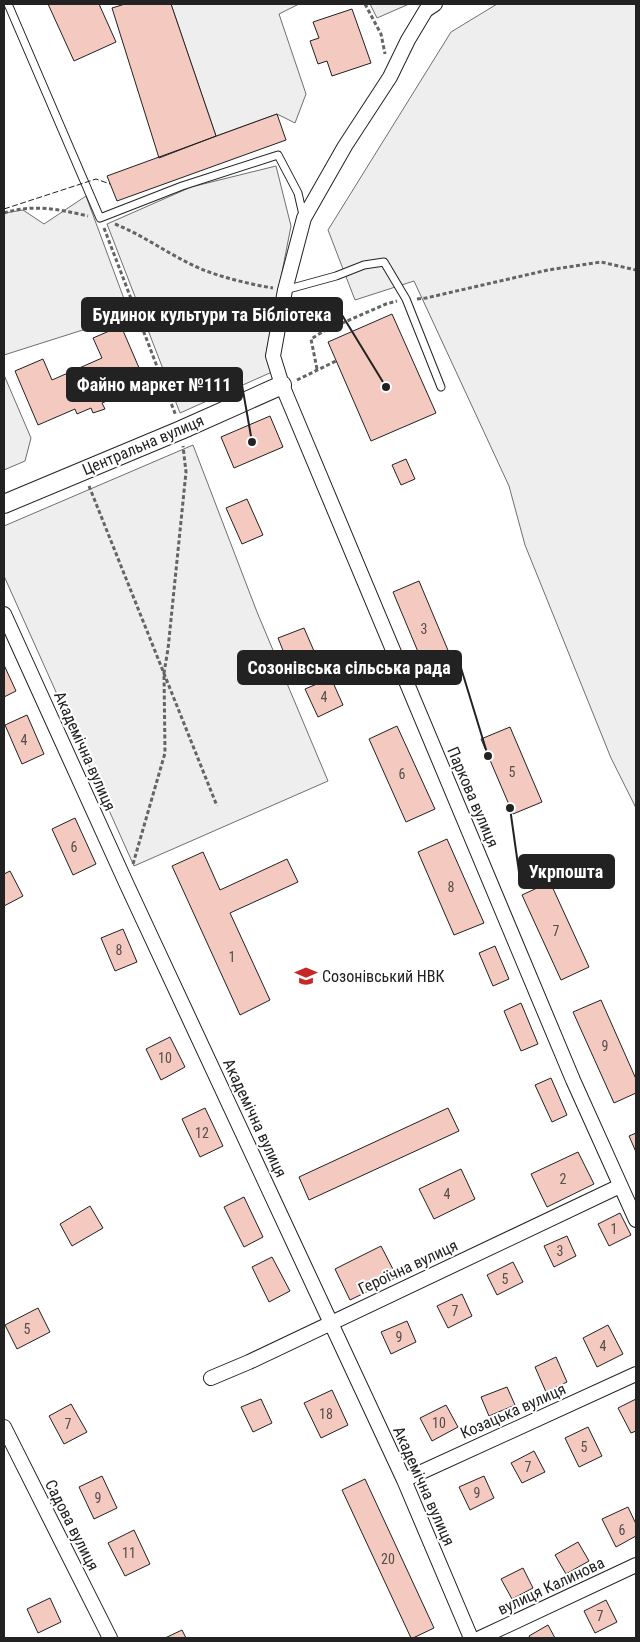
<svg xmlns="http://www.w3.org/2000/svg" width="640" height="1642" font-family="'Roboto Condensed',sans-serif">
	<rect width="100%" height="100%" fill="#fff"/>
	<!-- green -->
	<path fill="#eee" stroke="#6f6f6f" d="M171,4H299L279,14L306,94L295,123L277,114L216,136Z
		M370,4H409L377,18Z
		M497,4H636V808L611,758L525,545L509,486L414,281L355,300L328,230L451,32Z
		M276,166L291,226L266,354L272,372L180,413L107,224L191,187Z
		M86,196L130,315L4,355V213L23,210L44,224Z
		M4,375L31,438L25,461L4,470Z
		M193,445L257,612L328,781L134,866L4,576V526Z"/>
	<!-- building -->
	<path fill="#f3c9c0" stroke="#222" d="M48,4H99L116,42L74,61Z
		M125,4H171L216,136L159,158L112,8Z
		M352,9L371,63L332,76L327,61L318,64L310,41L319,38L313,22Z
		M277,114L286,140L117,201L107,176Z
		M392,314L436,413L371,441L328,342Z
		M121,326L143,377L111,391L114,398L102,403L105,409L93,413L91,408L77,414L75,409L38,425L15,371L43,359L52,380L102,358L93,338Z
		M270,416L283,447L234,468L221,437Z
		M406,459L415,479L401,485L392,465Z
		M247,499L263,535L242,544L226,508Z
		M419,581L455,667L429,678L393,592Z
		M304,628L317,658L290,668L278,638Z
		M4,665L16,691L4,697Z
		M331,678L343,705L318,717L305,689Z
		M27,715L44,754L22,764L5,725Z
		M397,726L435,809L406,822L369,739Z
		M510,727L542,802L513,814L481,739Z
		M75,818L96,864L73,875L52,829Z
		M447,839L484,923L454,935L418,852Z
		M203,852L220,890L287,859L298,882L230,913L270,1000L240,1015L172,866Z
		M10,871L23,896L4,906V874Z
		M550,882L589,967L561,980L522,895Z
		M123,929L137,962L115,971L101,938Z
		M495,946L509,979L493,986L479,953Z
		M601,1000L636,1079V1093L614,1103L573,1012Z
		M521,1003L538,1044L521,1051L504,1011Z
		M170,1037L185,1067L161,1080L146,1049Z
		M551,1078L567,1115L552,1122L535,1085Z
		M205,1108L223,1146L200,1157L182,1119Z
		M448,1108L459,1131L309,1200L299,1177Z
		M636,1133V1152L629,1136Z
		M578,1152L594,1184L547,1207L531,1174Z
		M461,1169L475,1199L434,1219L419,1189Z
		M244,1197L263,1237L244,1247L224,1207Z
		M90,1206L103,1228L72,1246L60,1224Z
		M620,1213L631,1235L609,1246L598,1224Z
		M567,1236L576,1256L554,1267L544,1246Z
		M381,1246L397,1277L350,1300L335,1269Z
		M272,1257L290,1291L269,1302L252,1267Z
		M513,1262L523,1282L497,1295L487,1275Z
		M462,1294L472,1316L448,1328L437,1306Z
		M38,1308L50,1332L17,1349L5,1325Z
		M407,1321L416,1342L391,1354L381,1332Z
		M608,1325L623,1354L597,1367L583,1338Z
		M556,1357L567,1382L546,1392L535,1367Z
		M507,1387L515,1405L489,1416L481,1397Z
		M332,1390L348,1425L321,1438L304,1403Z
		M261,1399L272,1423L253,1432L241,1407Z
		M636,1399V1431L631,1433L618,1408Z
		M71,1404L87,1432L64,1444L49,1416Z
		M446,1405L458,1427L432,1441L420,1418Z
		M588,1427L602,1456L579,1467L565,1438Z
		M534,1451L545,1472L522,1483L511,1463Z
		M102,1476L117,1508L94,1519L79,1487Z
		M484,1476L494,1498L470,1510L459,1487Z
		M365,1479L434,1628L413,1638H411L342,1490Z
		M628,1507L636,1524V1536L616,1547L602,1519Z
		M134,1530L150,1564L125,1576L108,1543Z
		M578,1542L589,1561L566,1574L555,1555Z
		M523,1568L533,1588L512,1599L501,1579Z
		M50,1598L61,1622L38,1633L27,1609Z
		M606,1600L617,1622L595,1633L584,1611Z
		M548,1625L555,1638H530L529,1636Z
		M182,1630L186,1638H165Z"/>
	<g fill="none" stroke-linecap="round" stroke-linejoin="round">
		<!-- service casing -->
		<g stroke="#222" stroke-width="9">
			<path id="service" d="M8,4L100,218L182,186L278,155L298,193L303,215
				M285,290L336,276L364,265L384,262L406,299L441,387"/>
		</g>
		<!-- minor casing -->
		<g stroke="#222" stroke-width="16">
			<path id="minor" d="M435,4L426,10L408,40L390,77L345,146L304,218L285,290L273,356L282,385L573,1080L636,1220
				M4,614L127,885L404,1480L471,1638
				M211,1378L249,1362L620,1186
				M4,1427L110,1638
				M404,1480L636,1374
				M480,1638L636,1565"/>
		</g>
		<!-- tertiary casing -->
		<g stroke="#222" stroke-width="20">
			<path id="tertiary" d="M4,504L181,430L282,385"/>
		</g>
		<!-- path -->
		<path stroke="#646464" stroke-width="3" stroke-dasharray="4 2.5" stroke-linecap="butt" d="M365,4L381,34L385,54
			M4,213C33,204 58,209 88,216
			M115,224C145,236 171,256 201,269C224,278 249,284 273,288
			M104,228L176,416
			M417,299L426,298L548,270L601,262L636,270
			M317,369L311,339L324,331L386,304L397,301
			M297,380L336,361
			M89,486L217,806
			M133,864L165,753L164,673L168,649L186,472L183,446"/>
		<!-- service -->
		<use href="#service" stroke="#fff" stroke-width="7"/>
		<!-- minor -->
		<use href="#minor" stroke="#fff" stroke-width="14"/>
		<!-- tertiary -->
		<use href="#tertiary" stroke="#fff" stroke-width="18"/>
		<!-- fence -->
		<path stroke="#222" stroke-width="1" stroke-dasharray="6 2.5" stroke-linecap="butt" d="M4,209L96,179L110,184"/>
	</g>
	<!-- icons -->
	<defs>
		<g id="school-bare" transform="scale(1.725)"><path d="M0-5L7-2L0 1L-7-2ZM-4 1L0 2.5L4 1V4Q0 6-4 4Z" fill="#c62828" stroke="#fff" stroke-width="2.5" paint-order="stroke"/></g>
	</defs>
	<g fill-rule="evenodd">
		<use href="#school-bare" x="306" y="976"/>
	</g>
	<g text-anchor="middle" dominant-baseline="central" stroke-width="4" stroke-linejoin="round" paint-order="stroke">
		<!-- number labels -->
		<g font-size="14" fill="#564c4a">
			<text x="424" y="629">3</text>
			<text x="324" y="697">4</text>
			<text x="24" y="740">4</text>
			<text x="512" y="772">5</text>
			<text x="402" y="774">6</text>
			<text x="74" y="847">6</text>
			<text x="451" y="887">8</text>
			<text x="556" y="931">7</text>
			<text x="119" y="950">8</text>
			<text x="232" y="957">1</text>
			<text x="605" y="1046">9</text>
			<text x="165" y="1058">10</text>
			<text x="202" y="1133">12</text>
			<text x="563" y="1179">2</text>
			<text x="447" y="1194">4</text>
			<text x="614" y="1229">1</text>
			<text x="560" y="1251">3</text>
			<text x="505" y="1279">5</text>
			<text x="455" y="1311">7</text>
			<text x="27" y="1329">5</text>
			<text x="399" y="1337">9</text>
			<text x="603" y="1346">4</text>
			<text x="326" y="1414">18</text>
			<text x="439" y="1423">10</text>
			<text x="68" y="1424">7</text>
			<text x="584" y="1447">5</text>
			<text x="528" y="1467">7</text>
			<text x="477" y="1493">9</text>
			<text x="98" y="1498">9</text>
			<text x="622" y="1530">6</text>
			<text x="129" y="1553">11</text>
			<text x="388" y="1559">20</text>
			<text x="600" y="1616">7</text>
		</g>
		<!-- street labels -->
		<g font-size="16" fill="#222" stroke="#fff">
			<text transform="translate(143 445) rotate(-23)">Центральна вулиця</text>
			<text transform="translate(85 751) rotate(66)">Академічна вулиця</text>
			<text transform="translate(473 797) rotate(67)">Паркова вулиця</text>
			<text transform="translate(255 1118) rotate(65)">Академічна вулиця</text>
			<text transform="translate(408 1267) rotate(-25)">Героїчна вулиця</text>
			<text transform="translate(513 1411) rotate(-24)">Козацька вулиця</text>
			<text transform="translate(424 1486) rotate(66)">Академічна вулиця</text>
			<text transform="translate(72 1525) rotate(63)">Садова вулиця</text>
			<text transform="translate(551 1586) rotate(-25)">вулиця Калинова</text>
		</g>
		<!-- poi labels -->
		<g font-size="16" fill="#222" stroke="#fff" text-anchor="start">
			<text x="322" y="976">Созонівський НВК</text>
		</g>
	</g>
	<!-- callouts -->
	<path fill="none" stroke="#222" stroke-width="2" d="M386 387L342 315M252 442L242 385M488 756L461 668M510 808L519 872"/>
	<g fill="#222" stroke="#fff" stroke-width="2">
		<circle cx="386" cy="387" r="5"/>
		<circle cx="252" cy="442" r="5"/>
		<circle cx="488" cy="756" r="5"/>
		<circle cx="510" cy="808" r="5"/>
	</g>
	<g fill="#222" stroke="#222" stroke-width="2">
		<rect x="82" y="298" width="260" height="33" rx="5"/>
		<rect x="67" y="368" width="175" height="33" rx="5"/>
		<rect x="238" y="651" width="223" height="33" rx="5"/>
		<rect x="519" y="855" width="95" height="33" rx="5"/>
	</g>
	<g font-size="18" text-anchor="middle" font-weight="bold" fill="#fff">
		<text x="212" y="321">Будинок культури та Бібліотека</text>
		<text x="154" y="391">Файно маркет №111</text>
		<text x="349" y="674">Созонівська сільська рада</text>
		<text x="566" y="878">Укрпошта</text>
	</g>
	<!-- border -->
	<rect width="640" height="1642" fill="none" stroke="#222222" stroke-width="10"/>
</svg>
